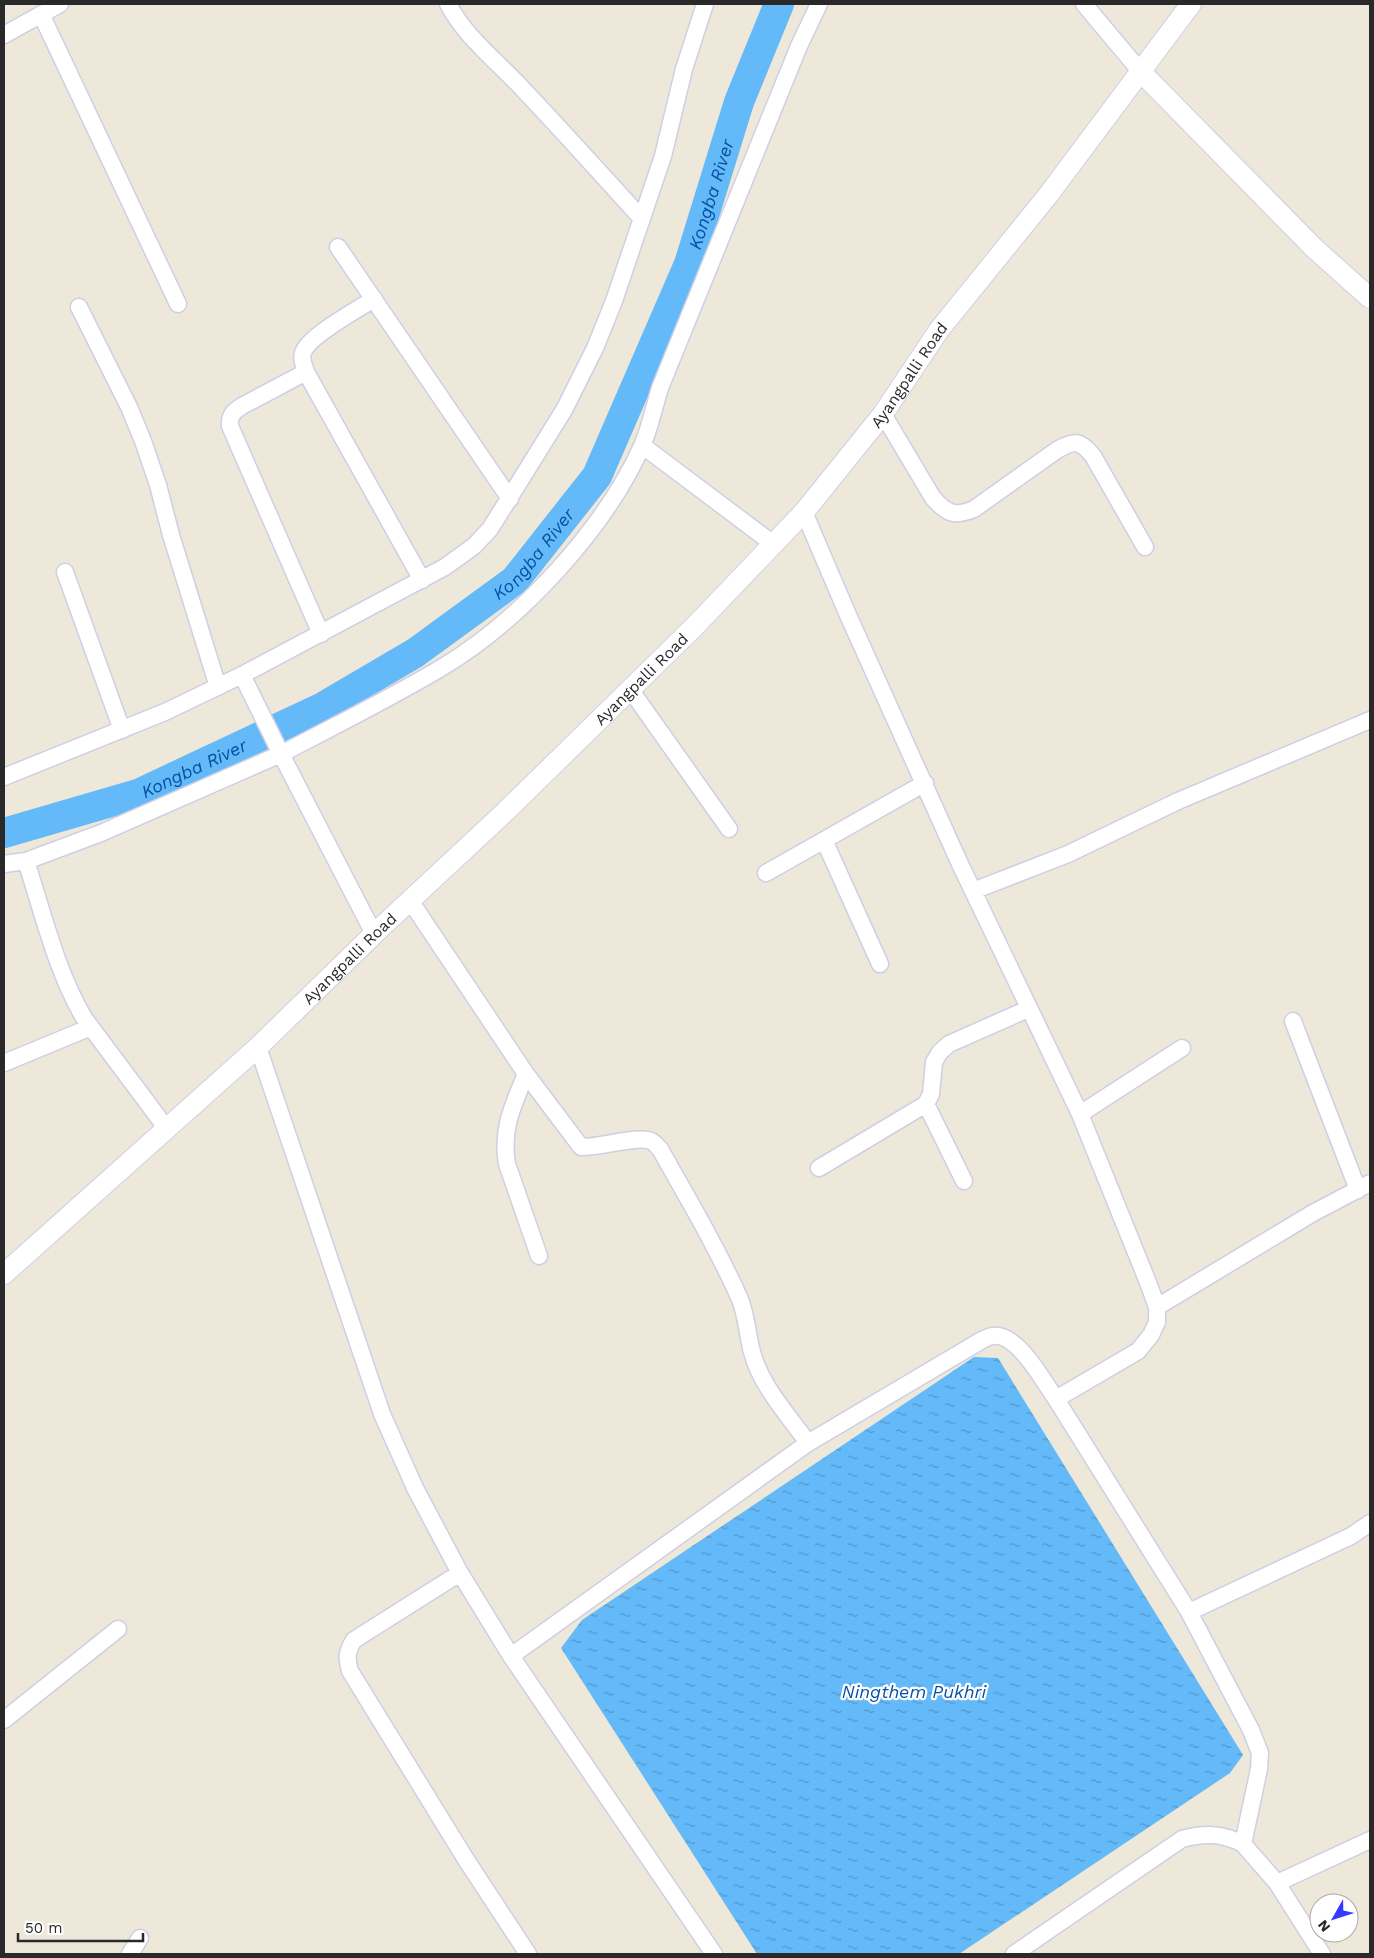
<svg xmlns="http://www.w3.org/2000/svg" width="1374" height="1958" font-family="'Work Sans',sans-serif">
	<defs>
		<pattern id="water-ripples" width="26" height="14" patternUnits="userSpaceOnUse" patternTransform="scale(1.25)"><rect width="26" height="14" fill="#64b9f8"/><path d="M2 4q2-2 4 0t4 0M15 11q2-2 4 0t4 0" fill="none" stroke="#5296c9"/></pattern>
	</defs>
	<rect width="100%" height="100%" fill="#ede8da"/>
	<!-- water -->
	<path fill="url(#water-ripples)" d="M974,1357L998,1358L1243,1755L1230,1773L959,1954H757L561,1648L582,1620Z"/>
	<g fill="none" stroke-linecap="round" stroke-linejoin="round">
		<!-- river -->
		<path stroke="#64b9f8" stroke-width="30" id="s1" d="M4,833L138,794L323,707L415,653L515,580L597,476L689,264L739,102L779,4"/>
		<!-- minor casing -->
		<g stroke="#cfcfe4" stroke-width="19">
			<path id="minor" d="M448,4C465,36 493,58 518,84C560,128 601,174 642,219
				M1084,4L1141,72
				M41,14L178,304
				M4,35L60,4
				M338,247L510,499
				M374,299C358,309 307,337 303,353C301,359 304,366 306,372L422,580
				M79,307L129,407L143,441L158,485L171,535L218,687
				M306,372L242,406C234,411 229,415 230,426L321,634
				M883,414L933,498C947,514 955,517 974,509L1057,450C1074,440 1080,440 1093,456L1145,547
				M643,446L772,543
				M804,512L848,615L960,864L1080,1114L1149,1285L1157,1307V1322L1151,1335L1138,1351L1056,1399L1189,1612L1251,1730L1260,1753L1259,1769L1243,1844L1277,1883L1322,1954
				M65,572L122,730
				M242,675L281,754C334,726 389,699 441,668C520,621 604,530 642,446C650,428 654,407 660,388L799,46L819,4
				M630,689L729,829
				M4,777L165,712L242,675L445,567L474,546L490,529L564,410L595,348L614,301L663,156L684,69L705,4
				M824,840L880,964
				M26,861C43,913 56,970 84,1018L167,1129
				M4,864L26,861L101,833L281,754L374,934
				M766,873L925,783
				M973,891L1068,854L1178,801L1370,720
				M411,902L526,1074L581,1147C598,1148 639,1135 651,1141C654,1142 657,1146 660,1149C687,1197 716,1246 739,1297C747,1315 747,1334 752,1352C761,1386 788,1415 808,1443
				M1293,1021L1358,1190
				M258,1047L382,1414L415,1488L460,1573L511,1656L714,1954
				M4,1063L91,1027
				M526,1074C513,1105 501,1129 507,1164L539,1256
				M926,1104L964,1181
				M1080,1114L1182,1048
				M819,1168L926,1104L931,1094L934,1062L940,1052L949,1044L1028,1009
				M1157,1307L1313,1213L1370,1183
				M460,1573L354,1640C347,1651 346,1658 350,1671L465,1858L528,1954
				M1189,1612L1351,1536L1370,1523
				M511,1656L808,1443L982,1340C985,1339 989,1336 993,1336C1018,1333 1043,1381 1056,1399
				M4,1720L118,1629
				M1277,1883L1370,1840
				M130,1954L140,1938
				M1014,1954L1182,1839C1204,1833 1222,1833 1243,1844"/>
		</g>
		<!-- tertiary casing -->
		<g stroke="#cfcfe4" stroke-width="22">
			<g id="tertiary">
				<path d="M1141,72L1314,248L1370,298"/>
				<path id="s2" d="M4,1274L258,1047L374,934L506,811L695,626L804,512L883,414L939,330L1049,194L1191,4"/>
			</g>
		</g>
		<!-- minor -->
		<use href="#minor" stroke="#fff" stroke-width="16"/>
		<!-- tertiary -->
		<use href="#tertiary" stroke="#fff" stroke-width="20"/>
	</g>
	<g text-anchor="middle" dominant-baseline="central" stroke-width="4.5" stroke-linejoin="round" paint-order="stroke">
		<!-- street labels -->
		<g font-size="16" fill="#292929" stroke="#fff">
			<text stroke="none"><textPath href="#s2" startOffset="1278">Ayangpalli Road</textPath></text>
			<text stroke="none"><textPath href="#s2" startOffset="872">Ayangpalli Road</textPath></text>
			<text stroke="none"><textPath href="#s2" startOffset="468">Ayangpalli Road</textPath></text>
		</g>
		<!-- water labels -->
		<g font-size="18" font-style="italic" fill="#0353a3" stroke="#fff">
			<text stroke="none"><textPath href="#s1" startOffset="1011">Kongba River</textPath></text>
			<text stroke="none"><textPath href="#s1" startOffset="606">Kongba River</textPath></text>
			<text stroke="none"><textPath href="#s1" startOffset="201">Kongba River</textPath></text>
			<text x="914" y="1691">Ningthem Pukhri</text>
		</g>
	</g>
	<!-- border -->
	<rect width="1374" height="1958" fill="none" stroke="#292929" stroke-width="10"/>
	<!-- north arrow -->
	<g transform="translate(1334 1918) rotate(231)"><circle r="24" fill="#ffffff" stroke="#a9a9a9"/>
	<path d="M0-4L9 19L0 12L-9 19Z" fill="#343aff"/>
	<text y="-8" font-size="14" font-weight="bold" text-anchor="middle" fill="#292929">N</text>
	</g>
	<!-- scale -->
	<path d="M18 1933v8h125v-8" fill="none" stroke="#292929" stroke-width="2.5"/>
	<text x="25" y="1933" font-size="15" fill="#292929" stroke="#ffffff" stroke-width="4" paint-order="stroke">50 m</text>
</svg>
